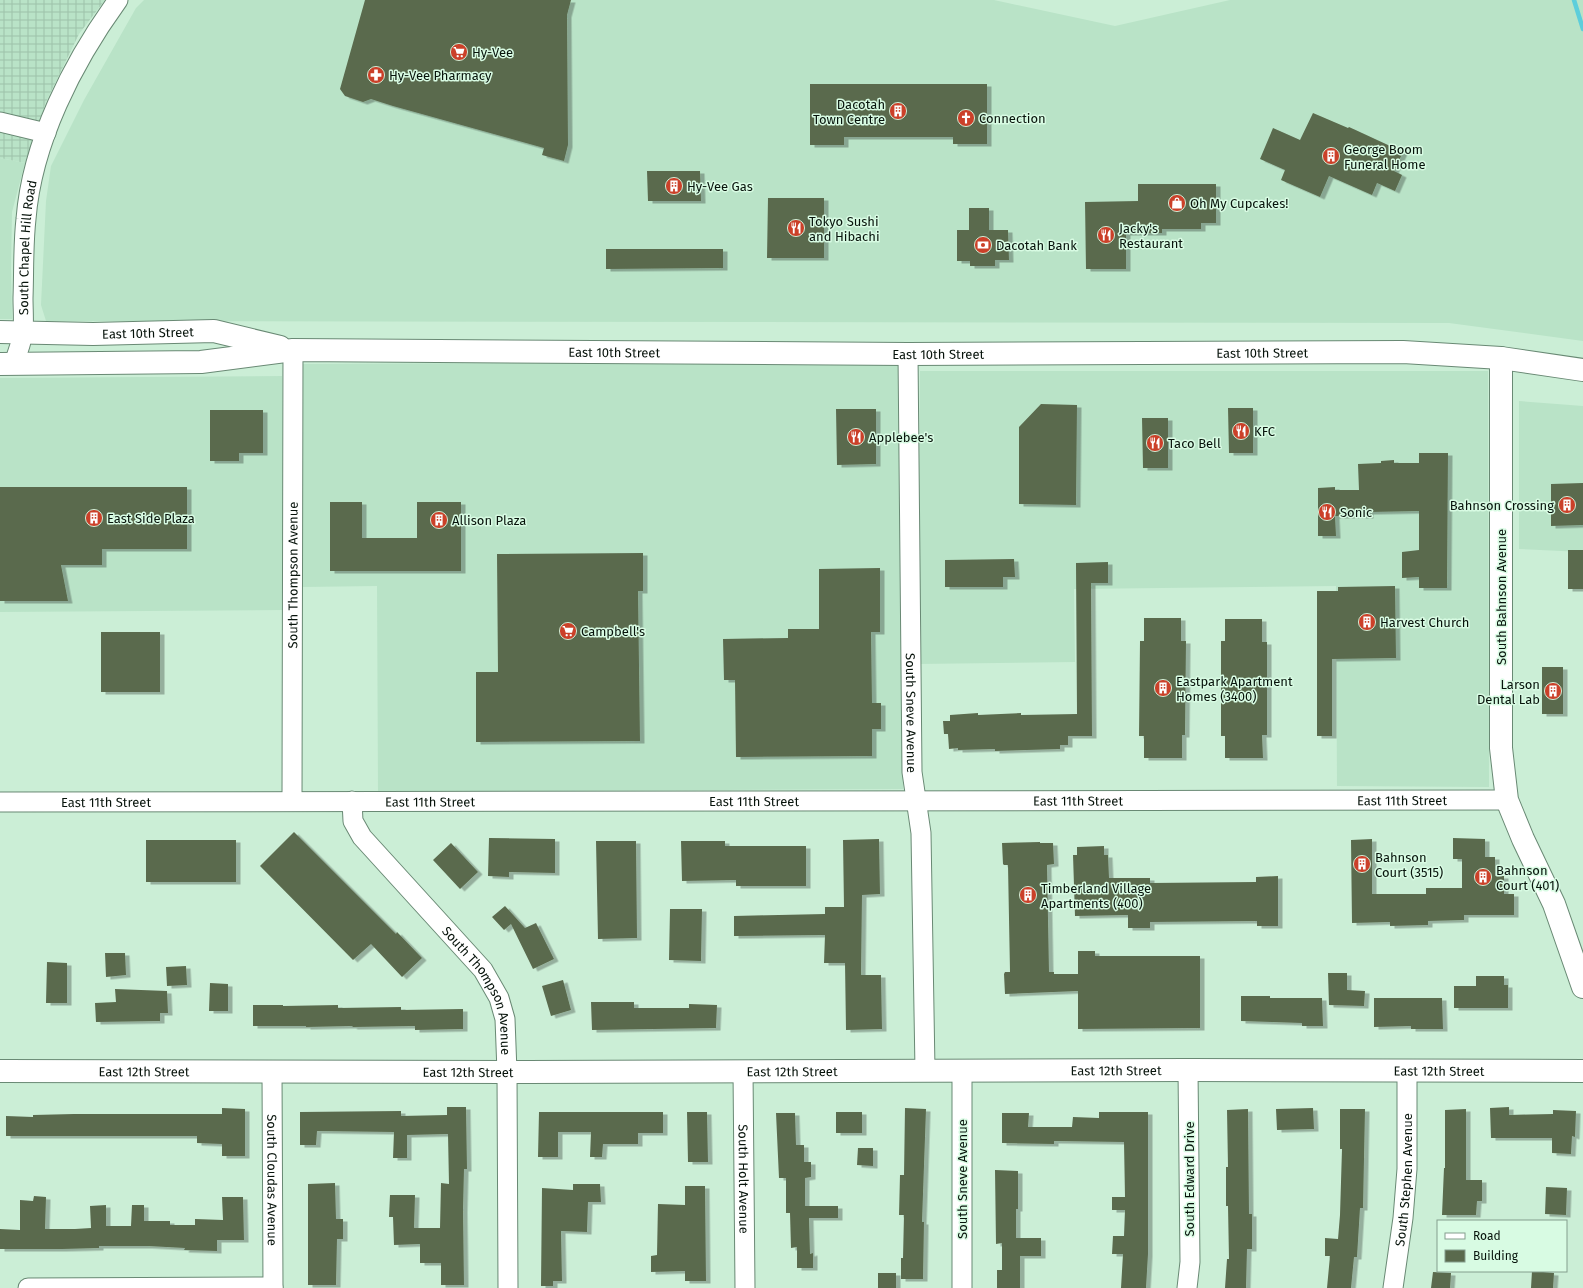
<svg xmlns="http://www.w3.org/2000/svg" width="1583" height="1288" font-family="'Fira Sans',sans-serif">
	<defs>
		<pattern id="industrial-grid" width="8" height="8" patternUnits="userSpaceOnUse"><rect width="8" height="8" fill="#b9e3c7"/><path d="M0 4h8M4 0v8" fill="none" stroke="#9ec2aa"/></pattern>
		<filter id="shadow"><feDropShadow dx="4.5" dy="2.5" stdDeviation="0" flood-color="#0004"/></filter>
	</defs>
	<rect width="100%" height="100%" fill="#cbeed6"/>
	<!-- built -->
	<path fill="#b9e3c7" d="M144,0H994L1115,26L1230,0H1583V341L1449,323L46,321L41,305L46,201L51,166L84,100L136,8Z
		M0,158L25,163L12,212L11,269L12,319H0Z
		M901,361L903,789L378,792L377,586L303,587L302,364Z
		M920,371H1488L1489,787L1337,786L1336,586L1074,589L1075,662L917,664Z
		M282,376L283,610L0,612V378Z
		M1519,401L1583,406V552L1519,549Z"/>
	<!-- industrial -->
	<path fill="url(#industrial-grid)" d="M0,0H105L79,34L46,102L25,163L0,158Z"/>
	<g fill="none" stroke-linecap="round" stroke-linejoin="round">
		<!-- stream -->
		<path stroke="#5dcedb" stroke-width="4.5" d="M1574,0L1583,29"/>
	</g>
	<!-- building -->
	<path fill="#5a6a4d" filter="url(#shadow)" d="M365,0H571L567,15L568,145L564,161L542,155L544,148L393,106L371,99L363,102L345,96L340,89Z
		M810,84H987V144H953V137H844V145H810Z
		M1313,113L1348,128L1349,127L1403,152L1394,171L1402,175L1395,191L1377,183L1372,195L1329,176L1320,197L1281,180L1285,170L1260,159L1273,128L1300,140Z
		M647,171H700L701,201H648Z
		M1138,184H1216V223H1201V229H1162V233H1126V269H1086L1085,202L1138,201Z
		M768,198H824V258H767Z
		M969,208H989V230H1008L1009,260H995V266H970V261H957V230H969Z
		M606,249H723V268L606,269Z
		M1041,404L1077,405L1076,505L1019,504V427Z
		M1228,408H1253V453H1229Z
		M836,409H876V464L837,465Z
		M210,410H263V453H239V461H210Z
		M1142,418H1168V468H1143Z
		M1419,453H1448L1447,588H1419V577L1402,578V552L1419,550V511L1369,512V516H1335L1336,536H1318V488L1335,487V490H1359L1358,464L1381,463V461L1394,460V463H1419Z
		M1583,483V525L1551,526V484Z
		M0,487H187V549H102V565H61L68,601H0Z
		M330,502H362V538H417V502H461V571H330Z
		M1568,550H1583V589H1568Z
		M643,553V591H638L640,741L476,742V672H498L497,554Z
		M1014,559L1015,577H1003V587H945V560Z
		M1108,562V583H1091L1092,736H1068V745H1060V749L995,751V749L958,750V748L949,749L948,734H944L943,721H950V715L978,713V715L1021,713V715L1077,714L1076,563Z
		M880,568V632H871L872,703H881V729H872V756L736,757L735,680H724L723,639L788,638V629H819V569Z
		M1395,586L1396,658L1332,659V736H1317V591H1338V587Z
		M1144,618H1181V641H1186L1185,735H1182V758H1144V736H1139L1140,641H1144Z
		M1225,619H1262V642H1267V735H1262L1263,758H1225V736H1221V641H1225Z
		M101,632H160V692H101Z
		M1542,667H1563V714H1542Z
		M294,832L396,934L397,932L422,958L402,977L371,944L353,960L260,866Z
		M489,838L555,839V873L509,872V877L488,876Z
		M1453,838L1485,839V857H1495V876H1504V894H1514V915H1464V920L1428,921V925L1390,926V922L1352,923L1351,840L1372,839V894H1426V888H1462V859H1453Z
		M879,839L880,894L862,895L861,975H881L882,1029L846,1030L845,963H824L825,935L734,936V916L825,914V907H844L843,840Z
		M146,840H236V882H146Z
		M596,841H636L637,938L598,939Z
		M681,841H725V846H806V886H736V880L682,881Z
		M1040,842V843H1053L1054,864L1047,865L1049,972H1054V974H1078V951H1095V956H1200V1028L1078,1029V991L1005,994L1004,974L1005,972H1010L1008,865H1004L1003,864L1002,843Z
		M451,843L478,872L460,889L433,860Z
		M1104,846V855H1108L1109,878H1150V883L1256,882V877L1278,876V926H1257V921L1150,922V928H1128V915L1075,916L1073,855H1077V847Z
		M505,906L525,928L536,923L554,959L533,969L511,924L504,930L492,917Z
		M670,909H702L701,961L669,960Z
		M105,953H125L126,975L106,977Z
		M47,962L67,963V1003H46Z
		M186,966L187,985L167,986L166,967Z
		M1328,973H1347V990L1365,991L1364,1006L1329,1005Z
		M1476,976H1504V985H1508V1008H1454V986H1476Z
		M563,980L571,1010L551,1016L542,986Z
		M210,983L228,984V1011H209Z
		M115,989L167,991L168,1013H160V1021L96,1022L95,1003L116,1002Z
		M1241,996H1270V998H1322L1323,1026H1302V1023L1241,1021Z
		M1374,998H1442L1443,1029H1411V1026L1374,1027Z
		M591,1002H634V1008H689V1004L717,1005L716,1028L592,1030Z
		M253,1005H283V1006L338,1005V1008L401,1007V1010L463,1009V1029L415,1030V1026L353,1027L352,1026L306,1027V1026H253Z
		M447,1107H466L467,1169H464L463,1210L464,1285H441V1263H420V1244L394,1245L393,1217H389L390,1195H415L414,1228H440L441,1183L449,1184L448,1134L407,1135V1158H393L394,1132L317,1131L316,1145H300V1112L401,1111V1116L447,1115Z
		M1509,1107V1115L1553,1114V1110L1576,1111L1575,1137L1572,1136L1571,1154L1552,1153V1138H1491L1490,1108Z
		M222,1108L245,1109V1156H222V1144L197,1143V1136H6V1116L33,1117V1115L74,1114H222Z
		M905,1108L926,1109L922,1222H924L923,1279H901V1258H903L904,1215H899L900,1175H904Z
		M1313,1108L1314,1129L1277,1130L1276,1109Z
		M1248,1109L1249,1214H1252V1249H1247L1246,1288H1225L1227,1259H1229L1228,1206H1226V1167H1228L1227,1110Z
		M1340,1109H1365L1363,1208H1360L1357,1257H1354L1351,1288H1327L1330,1256H1325V1238L1338,1239L1340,1215L1342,1149H1340Z
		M1466,1109V1180H1482V1201H1477L1476,1215H1442L1444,1168H1445V1110Z
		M539,1112H663V1133H638V1144H603L602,1157H590L591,1132H558V1157H538Z
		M687,1112H707L708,1162H688Z
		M836,1112H862V1133H836Z
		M1099,1112H1148V1254L1146,1288H1121L1123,1254H1112L1113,1236H1124L1125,1210H1112V1197H1125L1124,1142L1054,1141V1144L1002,1143V1113H1029L1028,1127H1072L1073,1117L1099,1118Z
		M776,1113H795L796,1145H804V1162H811V1177L805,1178V1206H838V1218H809L810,1254L813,1253V1268H797V1247L791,1248L790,1213H786V1178H779Z
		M858,1148H873V1166L857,1165Z
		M995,1170L1018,1171V1209H1016V1238H1041V1256H1020V1288H997V1270H1002V1243L996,1244Z
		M335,1183L336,1219H343V1239H337L336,1285H308V1184Z
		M573,1184H600L601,1202H588L587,1232L561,1231L562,1281H553V1286H541L542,1188L573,1190Z
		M685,1186H705L706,1281H685V1271L651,1272V1256L657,1255L658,1204L685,1205Z
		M1546,1187L1567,1188L1566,1215L1545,1214Z
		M34,1196L46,1197L45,1229H75L91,1228L90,1206L106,1205V1226H131L132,1205H144V1221H170V1225H195V1219L223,1220L222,1197H243L244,1240H217V1251L184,1250L185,1248L148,1246H99V1248L62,1249H0V1229L20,1230V1200L33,1201Z
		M1532,1271L1554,1273L1553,1288H1531Z
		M1433,1272L1451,1273L1450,1288H1431Z
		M878,1273H896V1288H878Z"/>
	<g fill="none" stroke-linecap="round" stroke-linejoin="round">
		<!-- minor casing -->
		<g stroke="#698974" stroke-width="21">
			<g id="minor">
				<path d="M0,122L46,133"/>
				<path id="s1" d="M908,354L912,772L921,833L925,1070"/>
				<path id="s2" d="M14,364C17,353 22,342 23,332C24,321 23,309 23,298C24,272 23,245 26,219C32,142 73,62 118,0"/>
				<path id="s3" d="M292,801L293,350"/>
				<path id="s4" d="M352,801L353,821L362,837L483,970L499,998L505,1019L507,1072L508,1288"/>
				<path id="s5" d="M0,802L1507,800"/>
				<path id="s6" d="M743,1071L745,1288"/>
				<path d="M962,1071V1288"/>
				<path id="s7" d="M272,1072L273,1288"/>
				<path d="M28,1288L273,1287"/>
				<path d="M1187,1288L1190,1262L1188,1070"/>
				<path id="s8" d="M1393,1288L1403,1218L1407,1169V1071"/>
			</g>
		</g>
		<!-- tertiary casing -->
		<g stroke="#698974" stroke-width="24">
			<g id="tertiary">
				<path d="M1501,358V748L1507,800L1523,839L1554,904L1583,987"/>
				<path id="s9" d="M0,1071L526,1072L1188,1070L1583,1071"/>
			</g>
		</g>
		<!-- primary casing -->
		<g stroke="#698974" stroke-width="24">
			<g id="primary">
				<path id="s10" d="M0,332L93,334L214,331L280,347"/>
				<path id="s11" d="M0,364L201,362L293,350L908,354L1403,352L1501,358L1583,370"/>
			</g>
		</g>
		<!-- minor -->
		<use href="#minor" stroke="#fff" stroke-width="19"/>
		<!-- tertiary -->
		<use href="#tertiary" stroke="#fff" stroke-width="22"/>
		<!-- primary -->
		<use href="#primary" stroke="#fff" stroke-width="22"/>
	</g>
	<!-- icons -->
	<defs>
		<g id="supermarket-disc" transform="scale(0.9)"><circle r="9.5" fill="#cb4029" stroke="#d8fbe3"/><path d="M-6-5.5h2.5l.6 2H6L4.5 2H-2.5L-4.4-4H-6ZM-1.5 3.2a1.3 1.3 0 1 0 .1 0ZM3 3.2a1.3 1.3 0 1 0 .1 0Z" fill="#fff"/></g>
		<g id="pharmacy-disc" transform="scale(0.9)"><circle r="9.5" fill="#cb4029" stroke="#d8fbe3"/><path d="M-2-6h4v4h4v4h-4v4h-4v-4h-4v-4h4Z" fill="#fff"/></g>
		<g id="building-disc" transform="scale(0.9)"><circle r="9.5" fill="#cb4029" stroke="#d8fbe3"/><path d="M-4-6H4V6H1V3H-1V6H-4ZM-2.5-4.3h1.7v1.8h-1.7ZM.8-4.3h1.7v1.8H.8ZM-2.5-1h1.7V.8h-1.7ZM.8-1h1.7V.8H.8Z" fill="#fff"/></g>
		<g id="church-disc" transform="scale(0.9)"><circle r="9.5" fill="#cb4029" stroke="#d8fbe3"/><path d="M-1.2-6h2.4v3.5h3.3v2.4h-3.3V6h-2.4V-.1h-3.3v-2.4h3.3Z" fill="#fff"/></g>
		<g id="shop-disc" transform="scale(0.9)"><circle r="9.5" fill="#cb4029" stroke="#d8fbe3"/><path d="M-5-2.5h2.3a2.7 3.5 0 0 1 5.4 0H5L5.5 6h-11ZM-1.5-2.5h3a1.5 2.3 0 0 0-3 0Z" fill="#fff"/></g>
		<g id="restaurant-disc" transform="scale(0.9)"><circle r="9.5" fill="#cb4029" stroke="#d8fbe3"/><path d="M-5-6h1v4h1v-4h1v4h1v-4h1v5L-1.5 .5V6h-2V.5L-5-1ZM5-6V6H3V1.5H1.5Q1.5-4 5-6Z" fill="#fff"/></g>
		<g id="bank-disc" transform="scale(0.9)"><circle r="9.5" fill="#cb4029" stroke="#d8fbe3"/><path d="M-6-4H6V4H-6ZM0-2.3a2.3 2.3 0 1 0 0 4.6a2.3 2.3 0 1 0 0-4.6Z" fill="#fff"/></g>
	</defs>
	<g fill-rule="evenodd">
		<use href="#supermarket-disc" x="459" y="52"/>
		<use href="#pharmacy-disc" x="376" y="75"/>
		<use href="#building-disc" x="898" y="111"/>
		<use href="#church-disc" x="966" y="118"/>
		<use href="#building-disc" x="1331" y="156"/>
		<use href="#building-disc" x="674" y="186"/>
		<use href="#shop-disc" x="1177" y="203"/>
		<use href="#restaurant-disc" x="796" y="228"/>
		<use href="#restaurant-disc" x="1106" y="235"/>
		<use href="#bank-disc" x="983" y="245"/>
		<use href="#restaurant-disc" x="1241" y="431"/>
		<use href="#restaurant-disc" x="856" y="437"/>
		<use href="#restaurant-disc" x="1155" y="443"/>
		<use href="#building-disc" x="1567" y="505"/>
		<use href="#restaurant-disc" x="1327" y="512"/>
		<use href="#building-disc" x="94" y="518"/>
		<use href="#building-disc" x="439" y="520"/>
		<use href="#building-disc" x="1367" y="622"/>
		<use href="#supermarket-disc" x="568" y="631"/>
		<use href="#building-disc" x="1163" y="688"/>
		<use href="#building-disc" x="1553" y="691"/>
		<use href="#building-disc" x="1362" y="864"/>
		<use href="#building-disc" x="1483" y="877"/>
		<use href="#building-disc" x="1028" y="895"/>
	</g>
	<g text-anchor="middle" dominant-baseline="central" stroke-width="3" stroke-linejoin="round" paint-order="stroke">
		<!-- poi labels -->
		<g font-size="13" fill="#07130b" stroke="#d8fbe3" text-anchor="start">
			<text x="472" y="52">Hy-Vee</text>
			<text x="389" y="75">Hy-Vee Pharmacy</text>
			<text x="885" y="104" text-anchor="end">Dacotah<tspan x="885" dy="15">Town Centre</tspan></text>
			<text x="979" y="118">Connection</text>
			<text x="1344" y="149">George Boom<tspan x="1344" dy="15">Funeral Home</tspan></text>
			<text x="687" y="186">Hy-Vee Gas</text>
			<text x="1190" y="203">Oh My Cupcakes!</text>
			<text x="809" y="221">Tokyo Sushi<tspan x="809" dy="15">and Hibachi</tspan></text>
			<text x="1119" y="228">Jacky's<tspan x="1119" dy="15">Restaurant</tspan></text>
			<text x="996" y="245">Dacotah Bank</text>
			<text x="1254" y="431">KFC</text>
			<text x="869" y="437">Applebee's</text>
			<text x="1168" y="443">Taco Bell</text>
			<text x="1554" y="505" text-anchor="end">Bahnson Crossing</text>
			<text x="1340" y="512">Sonic</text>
			<text x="107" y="518">East Side Plaza</text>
			<text x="452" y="520">Allison Plaza</text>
			<text x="1380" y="622">Harvest Church</text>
			<text x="581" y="631">Campbell's</text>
			<text x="1176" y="681">Eastpark Apartment<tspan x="1176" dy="15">Homes (3400)</tspan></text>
			<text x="1540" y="684" text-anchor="end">Larson<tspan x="1540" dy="15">Dental Lab</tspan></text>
			<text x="1375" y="857">Bahnson<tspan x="1375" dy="15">Court (3515)</tspan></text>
			<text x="1496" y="870">Bahnson<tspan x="1496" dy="15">Court (401)</tspan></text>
			<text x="1041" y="888">Timberland Village<tspan x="1041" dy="15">Apartments (400)</tspan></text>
		</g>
		<!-- street labels -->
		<g font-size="13" fill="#07130b" stroke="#d8fbe3">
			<text stroke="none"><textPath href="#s2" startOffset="118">South Chapel Hill Road</textPath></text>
			<text stroke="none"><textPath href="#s10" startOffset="148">East 10th Street</textPath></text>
			<text stroke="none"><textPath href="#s11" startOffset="615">East 10th Street</textPath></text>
			<text stroke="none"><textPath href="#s11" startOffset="1263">East 10th Street</textPath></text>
			<text stroke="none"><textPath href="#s11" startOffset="939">East 10th Street</textPath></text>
			<text stroke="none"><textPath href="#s3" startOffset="226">South Thompson Avenue</textPath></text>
			<text transform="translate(1501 597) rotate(-90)">South Bahnson Avenue</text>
			<text stroke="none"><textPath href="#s1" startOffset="359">South Sneve Avenue</textPath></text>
			<text stroke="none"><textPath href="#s5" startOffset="1078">East 11th Street</textPath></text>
			<text stroke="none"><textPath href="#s5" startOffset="1402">East 11th Street</textPath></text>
			<text stroke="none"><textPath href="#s5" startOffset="106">East 11th Street</textPath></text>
			<text stroke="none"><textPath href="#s5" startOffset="430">East 11th Street</textPath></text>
			<text stroke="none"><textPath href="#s5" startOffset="754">East 11th Street</textPath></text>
			<text stroke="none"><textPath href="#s4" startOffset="235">South Thompson Avenue</textPath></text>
			<text stroke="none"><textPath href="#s9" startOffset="1116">East 12th Street</textPath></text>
			<text stroke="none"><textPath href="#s9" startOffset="144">East 12th Street</textPath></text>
			<text stroke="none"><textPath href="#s9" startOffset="792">East 12th Street</textPath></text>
			<text stroke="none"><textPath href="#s9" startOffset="1439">East 12th Street</textPath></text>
			<text stroke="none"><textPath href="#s9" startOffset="468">East 12th Street</textPath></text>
			<text stroke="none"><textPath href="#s6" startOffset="108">South Holt Avenue</textPath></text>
			<text transform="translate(962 1179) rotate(-90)">South Sneve Avenue</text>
			<text transform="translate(1189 1179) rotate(-90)">South Edward Drive</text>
			<text stroke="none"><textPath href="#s7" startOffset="108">South Cloudas Avenue</textPath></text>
			<text stroke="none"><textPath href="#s8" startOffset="109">South Stephen Avenue</textPath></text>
		</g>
	</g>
	<!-- legend -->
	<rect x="1437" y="1220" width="130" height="52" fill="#d8fbe3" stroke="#849e8d"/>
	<rect x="1445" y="1233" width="20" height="6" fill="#ffffff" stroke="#849e8d"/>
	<text x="1473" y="1240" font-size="12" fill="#07130b">Road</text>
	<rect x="1445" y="1250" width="20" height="12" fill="#5a6a4d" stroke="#849e8d"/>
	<text x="1473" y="1260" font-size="12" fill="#07130b">Building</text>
</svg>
